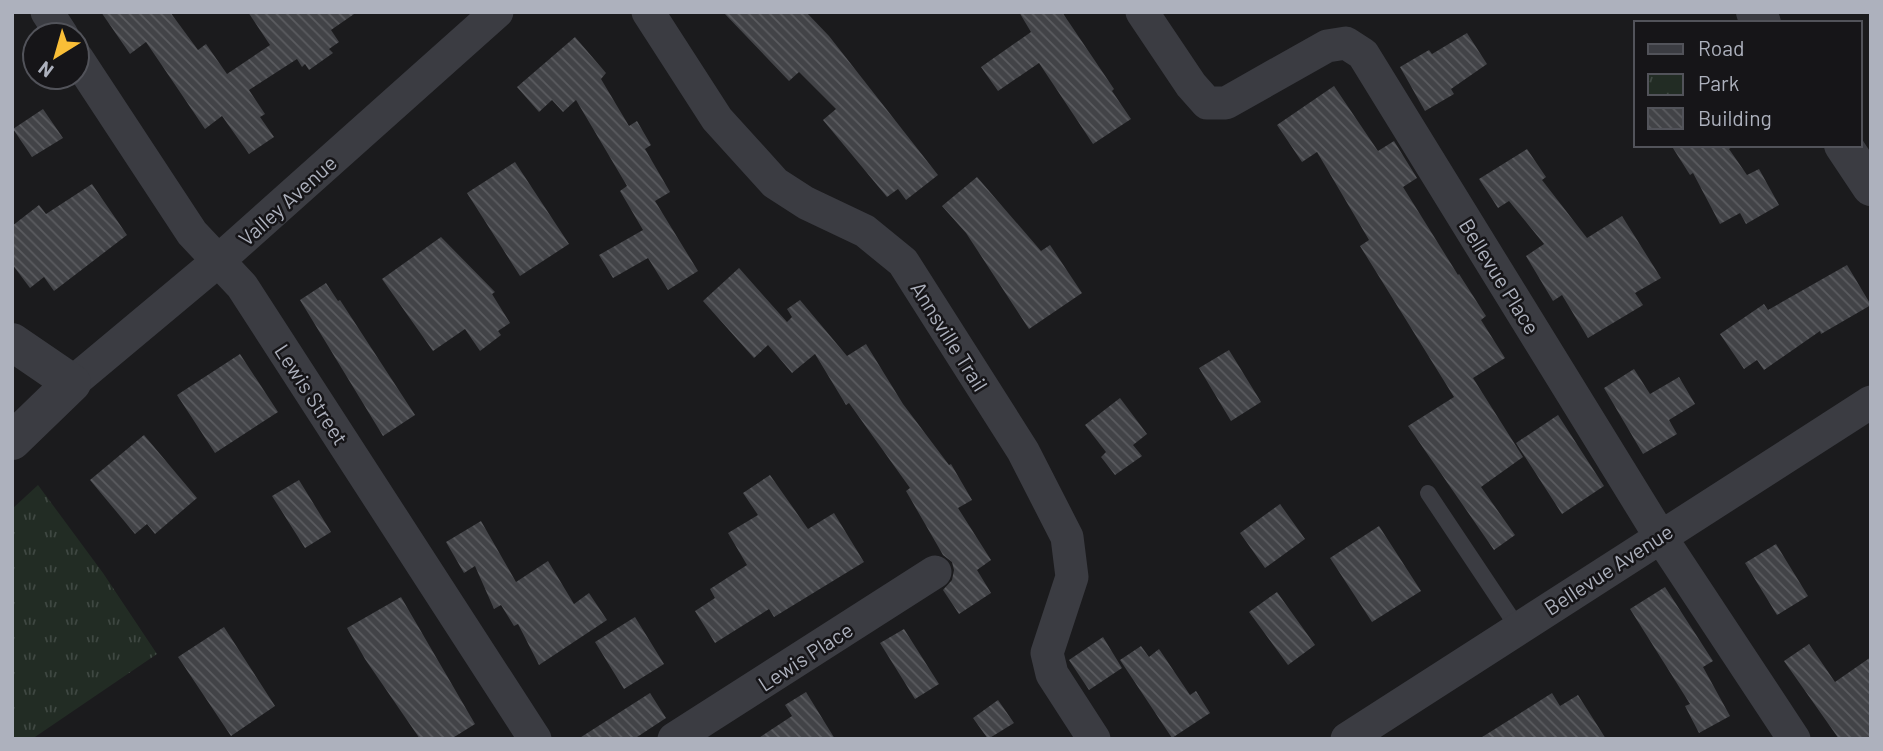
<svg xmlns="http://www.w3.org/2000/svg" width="1883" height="751" font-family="Barlow,sans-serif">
	<defs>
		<pattern id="park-tufts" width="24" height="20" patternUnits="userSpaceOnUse" patternTransform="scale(1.75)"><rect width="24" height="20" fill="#222c24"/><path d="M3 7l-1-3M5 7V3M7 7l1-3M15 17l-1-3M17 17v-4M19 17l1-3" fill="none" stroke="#3f4842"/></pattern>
		<pattern id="building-back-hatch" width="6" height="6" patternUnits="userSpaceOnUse" patternTransform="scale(1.75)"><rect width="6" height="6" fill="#424347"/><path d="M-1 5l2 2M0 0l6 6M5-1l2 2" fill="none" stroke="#5b5c60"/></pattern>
	</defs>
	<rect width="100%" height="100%" fill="#1b1b1d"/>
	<!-- park -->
	<path fill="url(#park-tufts)" d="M38,485L103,573L157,654L32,739H12V509Z"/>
	<!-- building -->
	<path fill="url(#building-back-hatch)" d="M101,12H170L198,50L206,44L227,74L270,45L248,12H357L331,30L339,42L329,49L333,53L309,70L305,64L302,67L297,59L249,90L265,114L260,117L274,137L249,154L222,116L205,129L146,42L130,54Z
		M723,12H806L829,36L938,175L906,200L898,189L887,197L823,120L836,109L799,72L789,81Z
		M1019,12H1062L1114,89L1112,91L1131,119L1093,144L1039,63L998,91L981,67L1031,32Z
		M1467,33L1487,64L1451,89L1454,94L1425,111L1400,67L1429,50L1432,54Z
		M575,37L606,73L601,79L629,126L637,121L651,145L645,149L670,192L655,201L698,271L668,290L648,258L613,278L599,255L643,230L620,191L627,186L576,100L563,112L552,100L539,112L517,87Z
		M1334,86L1378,151L1394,141L1417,178L1403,187L1458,275L1459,274L1486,316L1481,320L1505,358L1473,378L1523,457L1481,487L1515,535L1494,550L1408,426L1454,397L1360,246L1369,240L1317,152L1302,162L1277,125Z
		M43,109L63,138L32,157L13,129Z
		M1671,145H1735L1729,149L1747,175L1759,169L1779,205L1746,224L1740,213L1720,224L1693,173L1690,175Z
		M1527,149L1546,177L1542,180L1587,238L1622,216L1661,278L1635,293L1643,305L1588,338L1562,295L1553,301L1526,256L1544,244L1509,201L1498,208L1479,179Z
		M515,162L569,244L520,276L467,193Z
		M977,177L1041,251L1050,245L1082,293L1029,329L966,233L942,206Z
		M92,184L127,235L54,291L44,277L30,288L12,264V226L39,205L46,214Z
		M441,237L495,292L492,294L510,323L498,331L501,335L480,351L465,329L433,351L382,279Z
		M1847,265L1871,305L1821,334L1820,331L1764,370L1757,360L1744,369L1720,334L1764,304L1768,310Z
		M739,268L787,322L792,317L787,309L800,300L847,356L866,344L903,404L949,465L951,464L972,500L958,508L991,560L977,570L991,593L959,614L943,590L952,580L954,570L952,562L943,555L906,491L910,488L849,403L846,405L815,354L792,373L768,345L754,358L703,301Z
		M326,283L338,301L340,300L415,415L383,436L300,300Z
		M1229,350L1261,402L1231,421L1199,368Z
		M240,354L278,412L215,453L177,395Z
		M1634,369L1650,394L1679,377L1695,404L1669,420L1677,434L1643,454L1604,388Z
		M1120,398L1147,434L1133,445L1142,456L1115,475L1101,457L1106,452L1085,425Z
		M1558,415L1604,486L1562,514L1516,443Z
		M144,435L197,498L155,534L147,524L135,534L90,480Z
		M770,475L808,529L834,513L864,562L774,617L769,609L715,643L695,611L715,598L710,589L747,565L728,533L758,515L743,493Z
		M299,480L331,532L305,548L272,496Z
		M1280,504L1305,539L1265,568L1240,533Z
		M481,521L516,582L548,561L574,604L589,593L607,620L539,665L518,624L514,626L501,605L494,609L475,566L464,573L446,542Z
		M1379,526L1421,591L1372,622L1330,558Z
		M1776,544L1808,596L1777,615L1745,563Z
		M1665,587L1713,661L1703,667L1730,716L1699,733L1685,706L1690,704L1630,609Z
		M1277,592L1315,645L1288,665L1249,612Z
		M401,597L475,724L451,739H420L365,659L347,628Z
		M635,617L664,664L624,689L595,642Z
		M224,627L275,706L231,736L178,657Z
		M904,629L939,684L915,699L880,643Z
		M1103,637L1122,668L1089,690L1069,660Z
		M1809,644L1835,682L1871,657V739H1839L1784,661Z
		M1141,646L1149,657L1159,649L1190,695L1196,691L1210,713L1172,738L1120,660Z
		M806,692L835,739H757L792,716L785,705Z
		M650,693L666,718L634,739H578Z
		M1552,693L1560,706L1578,695L1606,739H1479Z
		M998,700L1014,723L988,739L973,718Z"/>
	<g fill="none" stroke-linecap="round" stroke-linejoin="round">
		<!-- service -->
		<path stroke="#3b3c42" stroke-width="16" d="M1428,493L1518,628"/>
		<!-- minor -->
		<path stroke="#3b3c42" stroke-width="33" d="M47,12L62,35
			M648,12L717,119L775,183L806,203L865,231L903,262L1023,451L1067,537L1072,577L1047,653L1052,674L1094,739
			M1142,12L1191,85L1207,103H1226L1327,46L1346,43L1363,54L1660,536L1794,739
			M77,58L192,233L242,286L535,739
			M72,383L218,261L497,12
			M674,739L935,572
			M1347,739L1871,402"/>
		<!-- tertiary -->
		<path stroke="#3b3c42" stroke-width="38" d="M1755,12L1762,23
			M1843,145L1871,187
			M12,342L72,383L12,441"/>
	</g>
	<g text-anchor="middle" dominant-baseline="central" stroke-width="5" stroke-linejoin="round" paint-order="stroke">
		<!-- street labels -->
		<g font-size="21" fill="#adb1bd" stroke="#161518">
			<text transform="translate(287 200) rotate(-42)">Valley Avenue</text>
			<text transform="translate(1500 276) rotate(58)">Bellevue Place</text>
			<text transform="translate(950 336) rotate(58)">Annsville Trail</text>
			<text transform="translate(312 394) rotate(57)">Lewis Street</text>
			<text transform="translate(1608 569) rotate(-33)">Bellevue Avenue</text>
			<text transform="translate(805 656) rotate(-33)">Lewis Place</text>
		</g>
	</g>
	<!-- border -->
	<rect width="1883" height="751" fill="none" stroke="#adb1bd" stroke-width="28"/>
	<!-- legend -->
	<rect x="1634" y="21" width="228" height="126" fill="#161518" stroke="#52535a" stroke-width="2"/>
	<rect x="1648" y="44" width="35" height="10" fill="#3b3c42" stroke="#52535a" stroke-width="2"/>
	<text x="1698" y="56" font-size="21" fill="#adb1bd">Road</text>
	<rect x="1648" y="74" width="35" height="21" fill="url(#park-tufts)" stroke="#52535a" stroke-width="2"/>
	<text x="1698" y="91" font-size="21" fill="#adb1bd">Park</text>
	<rect x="1648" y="108" width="35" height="21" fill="url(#building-back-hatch)" stroke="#52535a" stroke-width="2"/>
	<text x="1698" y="126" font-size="21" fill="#adb1bd">Building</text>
	<!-- north arrow -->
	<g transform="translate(56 56) rotate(217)"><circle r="33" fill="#161518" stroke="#52535a" stroke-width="2"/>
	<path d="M0-5L12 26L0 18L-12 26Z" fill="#f9be37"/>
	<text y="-10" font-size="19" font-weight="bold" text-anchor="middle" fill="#adb1bd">N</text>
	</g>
</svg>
